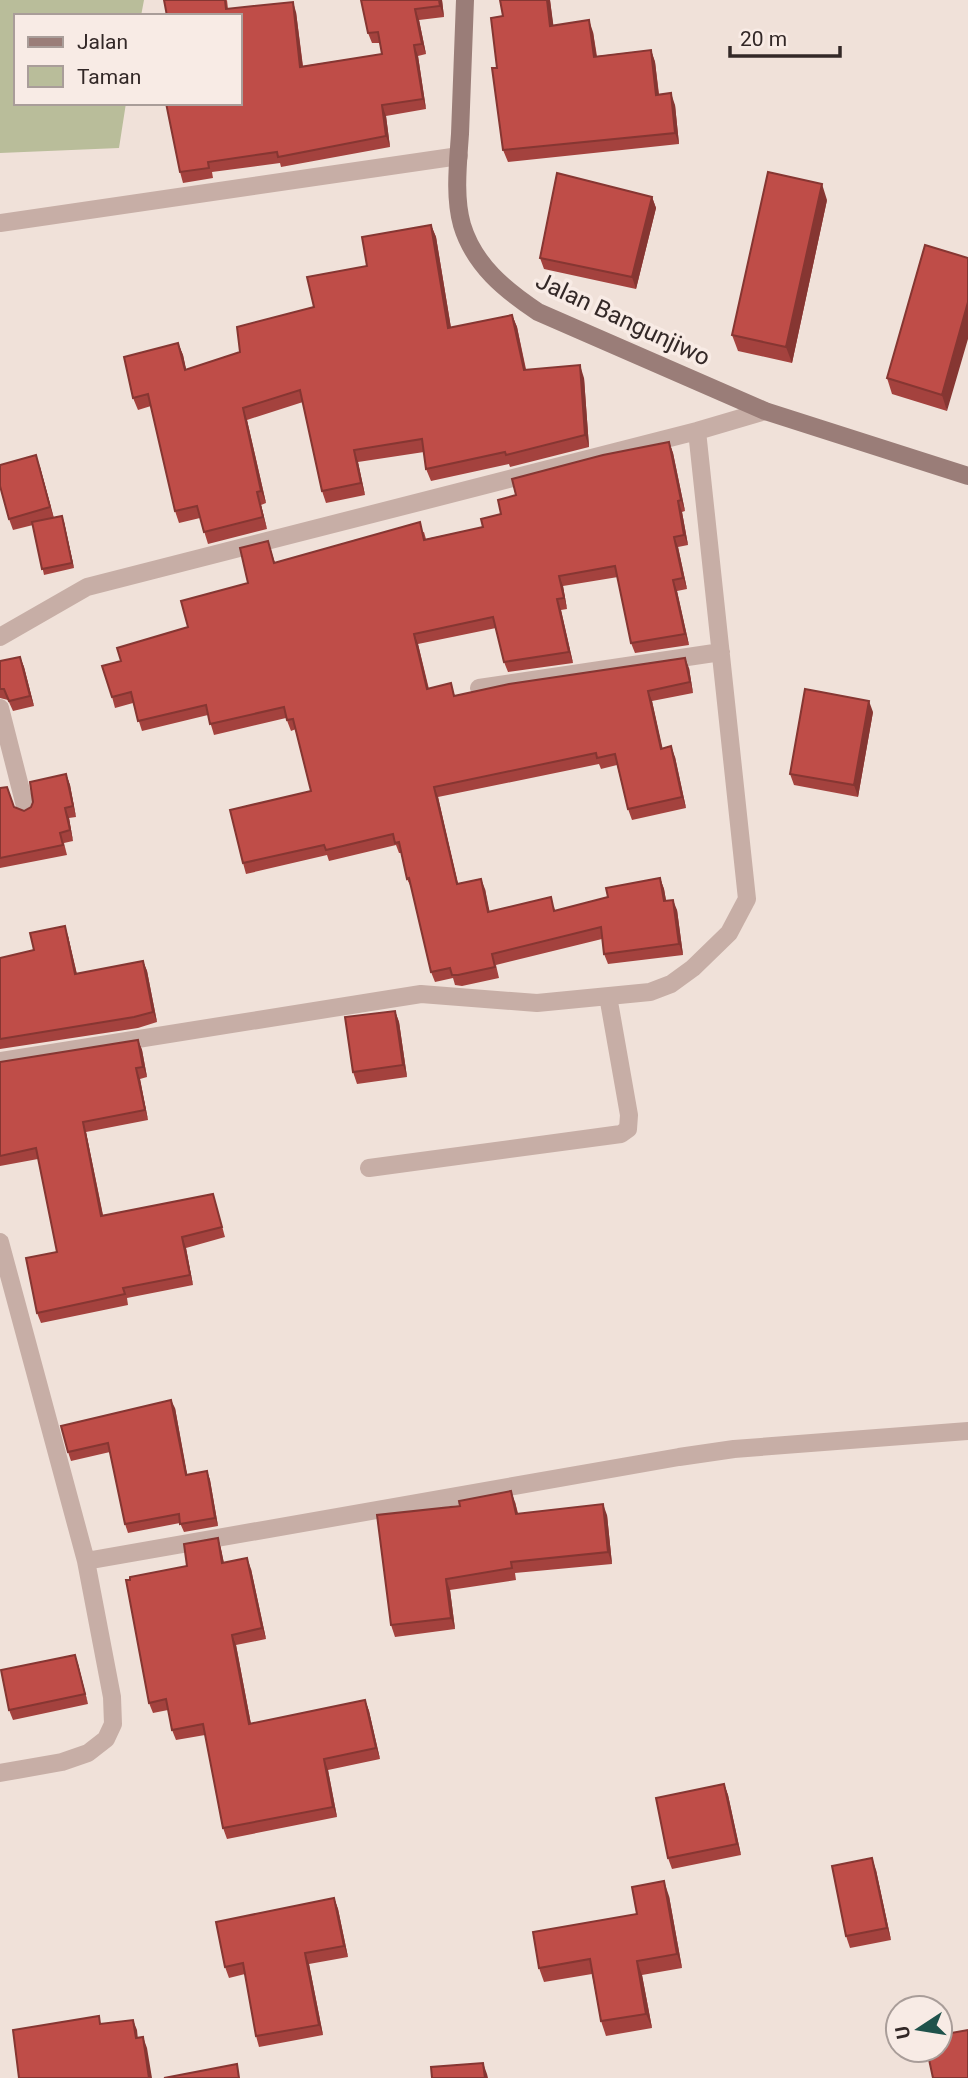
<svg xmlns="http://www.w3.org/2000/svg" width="968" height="2078" font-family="Roboto,sans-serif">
	<rect width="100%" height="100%" fill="#f0e1d9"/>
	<!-- green -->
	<path fill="#b9bd9a" d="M0,0H144L141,16H16V103H126L119,148L0,153Z"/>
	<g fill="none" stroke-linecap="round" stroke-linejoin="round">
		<!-- minor -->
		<path stroke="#c7aea6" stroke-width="18" d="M0,223L459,156
			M0,637L87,587L697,431L765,411
			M479,688L721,652
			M0,708L26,810
			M0,1061L421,994L537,1003L650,992L671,984L693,968L729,933L747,899L697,431
			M369,1168L621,1134L628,1129L629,1115L608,996
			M0,1242L86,1561L112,1697L113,1724L106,1739L88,1753L62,1762L0,1773
			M86,1561L679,1457L734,1449L968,1431"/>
		<!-- secondary -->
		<path stroke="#9a7d78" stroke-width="18" d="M465,0C463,45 462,89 460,134C458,163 454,197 462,225C474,265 505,290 538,312L765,411L968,476"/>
	</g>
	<!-- wall -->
	<path fill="#a4423e" d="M227,0L228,9L296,12L303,66L382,54L380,43H372L368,33L361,0H442L444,17L419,20L426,54L418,56L426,109L386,116L390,147L281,167L280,163L212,172L213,178L183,183L180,172L240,103L167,16Z
		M500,0H550L553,25L593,32L597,56L651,50L655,62L659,94L675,105L679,144L508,162L503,150L497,68L503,16Z
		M652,197L656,208L636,289L544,269L540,258Z
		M827,200L792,363L738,351L732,335Z
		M431,225L436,237L451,328L512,315L517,327L526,369L584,378L589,447L510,467L509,464L431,481L426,469L424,452L358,462L365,495L326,503L322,491L303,402L247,420L266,503L261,505L267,529L208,544L200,518L179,523L175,511L151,406L138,410L133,398L178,343L183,355L186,370L240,352L314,307L367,266Z
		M925,245L947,411L892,394L887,378Z
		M669,442L673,453L685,511L682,512L688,545L678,547L687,589L677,591L689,645L635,653L631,643L618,577L563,586L567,609L561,610L573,663L508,672L504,662L496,628L418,644L429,689L455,696L689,668L693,693L652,701L662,748L675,757L686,808L632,820L628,809L617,765L601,769L599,764L438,797L458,883L485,889L489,912L554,907L555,911L608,897L660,878L664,889L666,901L677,910L683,955L608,964L604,954L602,939L496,965L499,978L462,986L455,985L453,978L435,982L431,972L412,889L407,879L401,853H399L396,845L329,861L327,855L246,874L243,863L311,791L296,729L291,731L286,718L214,735L208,715L142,731L133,703L115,708L112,697L121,661L188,627L248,583L268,541L275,563L424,532L426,539L483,527L501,514L516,495Z
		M40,467L54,518L64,522L74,568L44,575L33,525L13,530L9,519Z
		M20,657L24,667L34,706L13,711L8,700L0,698V661Z
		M873,712L858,797L794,785L790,774Z
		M66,774L70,785L76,817L69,818L73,841L64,843L67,855L0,868V788L14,807L24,811L31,807Z
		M68,936L77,974L143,961L147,971L157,1022L138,1028L0,1049V958L34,950Z
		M395,1011L399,1022L407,1077L357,1084L353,1072Z
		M138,1040L142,1050L147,1077L140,1079L148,1120L86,1132L103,1215L216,1204L225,1237L186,1248L193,1285L127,1298L128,1305L41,1323L37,1313L57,1252L38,1159L0,1166V1062Z
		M175,1408L187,1475L207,1471L210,1480L218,1526L184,1532L180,1523L128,1533L125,1524L110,1452L71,1461L68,1452Z
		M515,1502L518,1513L607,1515L612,1564L515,1573L516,1580L450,1590L455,1629L395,1637L391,1625Z
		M218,1538L221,1549L224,1563L251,1569L266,1639L236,1645L251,1724L365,1700L369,1711L380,1759L328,1770L337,1817L227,1839L223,1828L205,1735L176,1740L172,1730L168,1710L153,1713L149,1703L187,1566Z
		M78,1664L88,1704L13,1720L9,1710Z
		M724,1784L728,1795L741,1855L672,1869L668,1858Z
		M876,1870L891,1940L850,1948L846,1936Z
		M669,1896L682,1968L642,1975L652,2028L606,2036L601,2021L592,1974L544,1982L539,1968Z
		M334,1898L338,1909L348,1957L309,1964L323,2035L259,2047L256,2036L245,1974L229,1978L225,1967Z"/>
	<!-- shaded-wall -->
	<path fill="#863632" d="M439,0H442L444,17L440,6Z
		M547,0H550L555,37L550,26Z
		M293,2L296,12L304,77L300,67Z
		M415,9L419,20L426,54L422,44Z
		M589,20L593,32L598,68L594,57Z
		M414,45L418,56L426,109L423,99Z
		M651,50L655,62L660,106L656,95Z
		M671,93L675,105L679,144L675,133Z
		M382,105L386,116L390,147L386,136Z
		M822,184L827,200L792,363L786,347Z
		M652,197L656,208L636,289L632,277Z
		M431,225L436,237L453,340L448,328Z
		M968,302V339L947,411L942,395Z
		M512,315L517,327L528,382L524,370Z
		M178,343L183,355L189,382L185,370Z
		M580,365L584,378L589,447L585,435Z
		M243,408L247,420L266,503L261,491Z
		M669,442L673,453L685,511L681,500Z
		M354,450L358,462L365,495L361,483Z
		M36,455L40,467L54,519L50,507Z
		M257,492L261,505L267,529L263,517Z
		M678,501L682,512L688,545L684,535Z
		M62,516L64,522L74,568L72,563Z
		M674,537L678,547L687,589L683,578Z
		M559,576L563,586L567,609L564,598Z
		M673,580L677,591L689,645L685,634Z
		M557,599L561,610L573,663L569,652Z
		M414,634L418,644L431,700L427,689Z
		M20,657L24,667L34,706L30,696Z
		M685,658L689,668L693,693L690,682Z
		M648,691L652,701L665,759L661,749Z
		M869,701L873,712L858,797L854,785Z
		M671,746L675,757L686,808L682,797Z
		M66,774L70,785L76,817L73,806Z
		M434,787L438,797L460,894L457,884Z
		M65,808L69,818L73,841L70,830Z
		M660,878L664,889L668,911L664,901Z
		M481,879L485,889L492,923L488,912Z
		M673,900L677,910L683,955L679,944Z
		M65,926L68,936L79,984L75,974Z
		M143,961L147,971L157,1022L153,1012Z
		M395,1011L399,1022L407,1077L403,1065Z
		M138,1040L142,1050L147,1077L143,1067Z
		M136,1068L140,1079L148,1120L145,1110Z
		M83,1122L86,1132L105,1226L101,1216Z
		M182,1237L186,1248L193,1285L190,1275Z
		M171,1400L175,1408L189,1484L186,1475Z
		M207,1471L210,1480L218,1526L215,1518Z
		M511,1491L515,1502L520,1525L516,1514Z
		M603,1504L607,1515L612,1564L608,1552Z
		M218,1538L221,1549L226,1574L222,1563Z
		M247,1558L251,1569L266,1639L262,1628Z
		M446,1579L450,1590L455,1629L451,1618Z
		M232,1635L236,1645L253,1735L249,1724Z
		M75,1655L78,1664L88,1704L85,1694Z
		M365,1700L369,1711L380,1759L376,1748Z
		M324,1759L328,1770L337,1817L333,1807Z
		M724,1784L728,1795L741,1855L737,1844Z
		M872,1858L876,1870L891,1940L887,1928Z
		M664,1881L669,1896L682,1968L677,1954Z
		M334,1898L338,1909L348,1957L344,1946Z
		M305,1953L309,1964L323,2035L319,2025Z
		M637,1961L642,1975L652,2028L646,2014Z
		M133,2020L137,2030L139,2049L136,2038Z
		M143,2037L147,2048L152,2078H149Z
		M483,2063L487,2074L488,2078H485Z"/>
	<!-- building -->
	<path fill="#bf4d48" stroke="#863632" stroke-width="2" d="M164,0H225L226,9L293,2L300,67L382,54L378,32L368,33L361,0H439L440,6L415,9L422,44L414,45L423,99L382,105L386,136L278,157L277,152L208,162L209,168L180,172L166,103H240V16H167Z
		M500,0H547L550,26L589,20L594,57L651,50L656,95L671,93L675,133L503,150L492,68H497L491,18L503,16Z
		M768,172L822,184L786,347L732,335Z
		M557,173L652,197L632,277L540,258Z
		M431,225L448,328L512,315L524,370L580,365L585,435L506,455L505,452L426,469L422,439L354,450L361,483L322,491L300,390L243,408L261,491L257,492L263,517L204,532L197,506L175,511L148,394L133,398L124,357L178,343L185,370L240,352L237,327L314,307L307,277L367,266L362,237Z
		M925,245L968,258V302L942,395L887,378Z
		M669,442L681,500L678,501L684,535L674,537L683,578L673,580L685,634L631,643L615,566L559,576L564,598L557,599L569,652L504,662L493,617L414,634L427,689L451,683L454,696L509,684L685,658L690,682L648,691L661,749L671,746L682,797L628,809L615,754L597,758L596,753L434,787L457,884L481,879L488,912L551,897L554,911L608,897L606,888L660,878L664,901L673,900L679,944L604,954L601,927L492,954L495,967L458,975H452L450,968L431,972L409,878L407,879L399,842L395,843L393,834L326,850L324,845L243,863L230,810L311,791L293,719L287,720L284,707L210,724L206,705L138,721L131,692L112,697L102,666L121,661L117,648L188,627L181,601L248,583L240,548L268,541L274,563L420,522L424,540L483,527L481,519L501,514L498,500L516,495L512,479L603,455Z
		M36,455L50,507L9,519L0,486V465Z
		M62,516L72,563L42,569L32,522Z
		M20,657L30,696L9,701L4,689H0V661Z
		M805,689L869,701L854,785L790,774Z
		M66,774L73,806L65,808L70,830L60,833L63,845L0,858V788L7,787L14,807L24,811L31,807L33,802L30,782Z
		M65,926L75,974L143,961L153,1012L134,1017L0,1039V958L34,950L30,933Z
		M395,1011L403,1065L353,1072L345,1017Z
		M138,1040L143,1067L136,1068L145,1110L83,1122L101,1216L213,1194L222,1227L182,1237L190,1275L123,1288L125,1294L37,1313L26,1258L57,1252L36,1148L0,1156V1062Z
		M171,1400L186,1475L207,1471L215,1518L180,1524L179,1514L125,1524L108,1443L68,1452L61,1426Z
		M511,1491L516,1514L603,1504L608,1552L511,1562L512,1568L446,1579L451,1618L391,1625L377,1515L460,1506L459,1501Z
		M218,1538L222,1563L247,1558L262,1628L232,1635L249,1724L365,1700L376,1748L324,1759L333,1807L223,1828L203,1724L172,1730L166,1699L149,1703L126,1580H130V1577L187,1566L184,1544Z
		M75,1655L85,1694L9,1710L1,1670Z
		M724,1784L737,1844L668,1858L656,1798Z
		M872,1858L887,1928L846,1936L832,1866Z
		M664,1881L677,1954L637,1961L646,2014L601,2021L590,1959L539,1968L533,1932L637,1914L632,1887Z
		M334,1898L344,1946L305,1953L319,2025L256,2036L243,1963L225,1967L216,1922Z
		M99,2016L100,2024L133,2020L136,2038L143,2037L149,2078H19L13,2030Z
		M968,2030V2078H933L927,2050H940V2035Z
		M483,2063L485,2078H432L431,2067Z
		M237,2064L239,2078H164Z"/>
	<g text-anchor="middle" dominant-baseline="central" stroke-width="7" stroke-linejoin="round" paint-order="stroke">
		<!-- street labels -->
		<g font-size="24" fill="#332827" stroke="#f8ebe5">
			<text transform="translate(623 319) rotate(25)">Jalan Bangunjiwo</text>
		</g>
	</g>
	<!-- legend -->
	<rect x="14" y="14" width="228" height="91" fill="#f8ebe5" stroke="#a99d99" stroke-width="2"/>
	<rect x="28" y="37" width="35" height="10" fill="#9a7d78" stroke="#a99d99" stroke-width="2"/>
	<text x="77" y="49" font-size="21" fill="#332827">Jalan</text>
	<rect x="28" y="66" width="35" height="21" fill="#b9bd9a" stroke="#a99d99" stroke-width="2"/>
	<text x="77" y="84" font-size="21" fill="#332827">Taman</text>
	<!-- north arrow -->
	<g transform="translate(919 2029) rotate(258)"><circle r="33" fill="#f8ebe5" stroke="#a99d99" stroke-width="2"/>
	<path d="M0-5L12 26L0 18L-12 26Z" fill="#1f524b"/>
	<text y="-10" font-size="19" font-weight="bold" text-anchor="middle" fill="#332827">U</text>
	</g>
	<!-- scale -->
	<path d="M730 46v10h110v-10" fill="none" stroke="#332827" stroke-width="3.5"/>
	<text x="740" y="46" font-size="21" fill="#332827" stroke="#f8ebe5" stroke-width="5" paint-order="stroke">20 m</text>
</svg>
